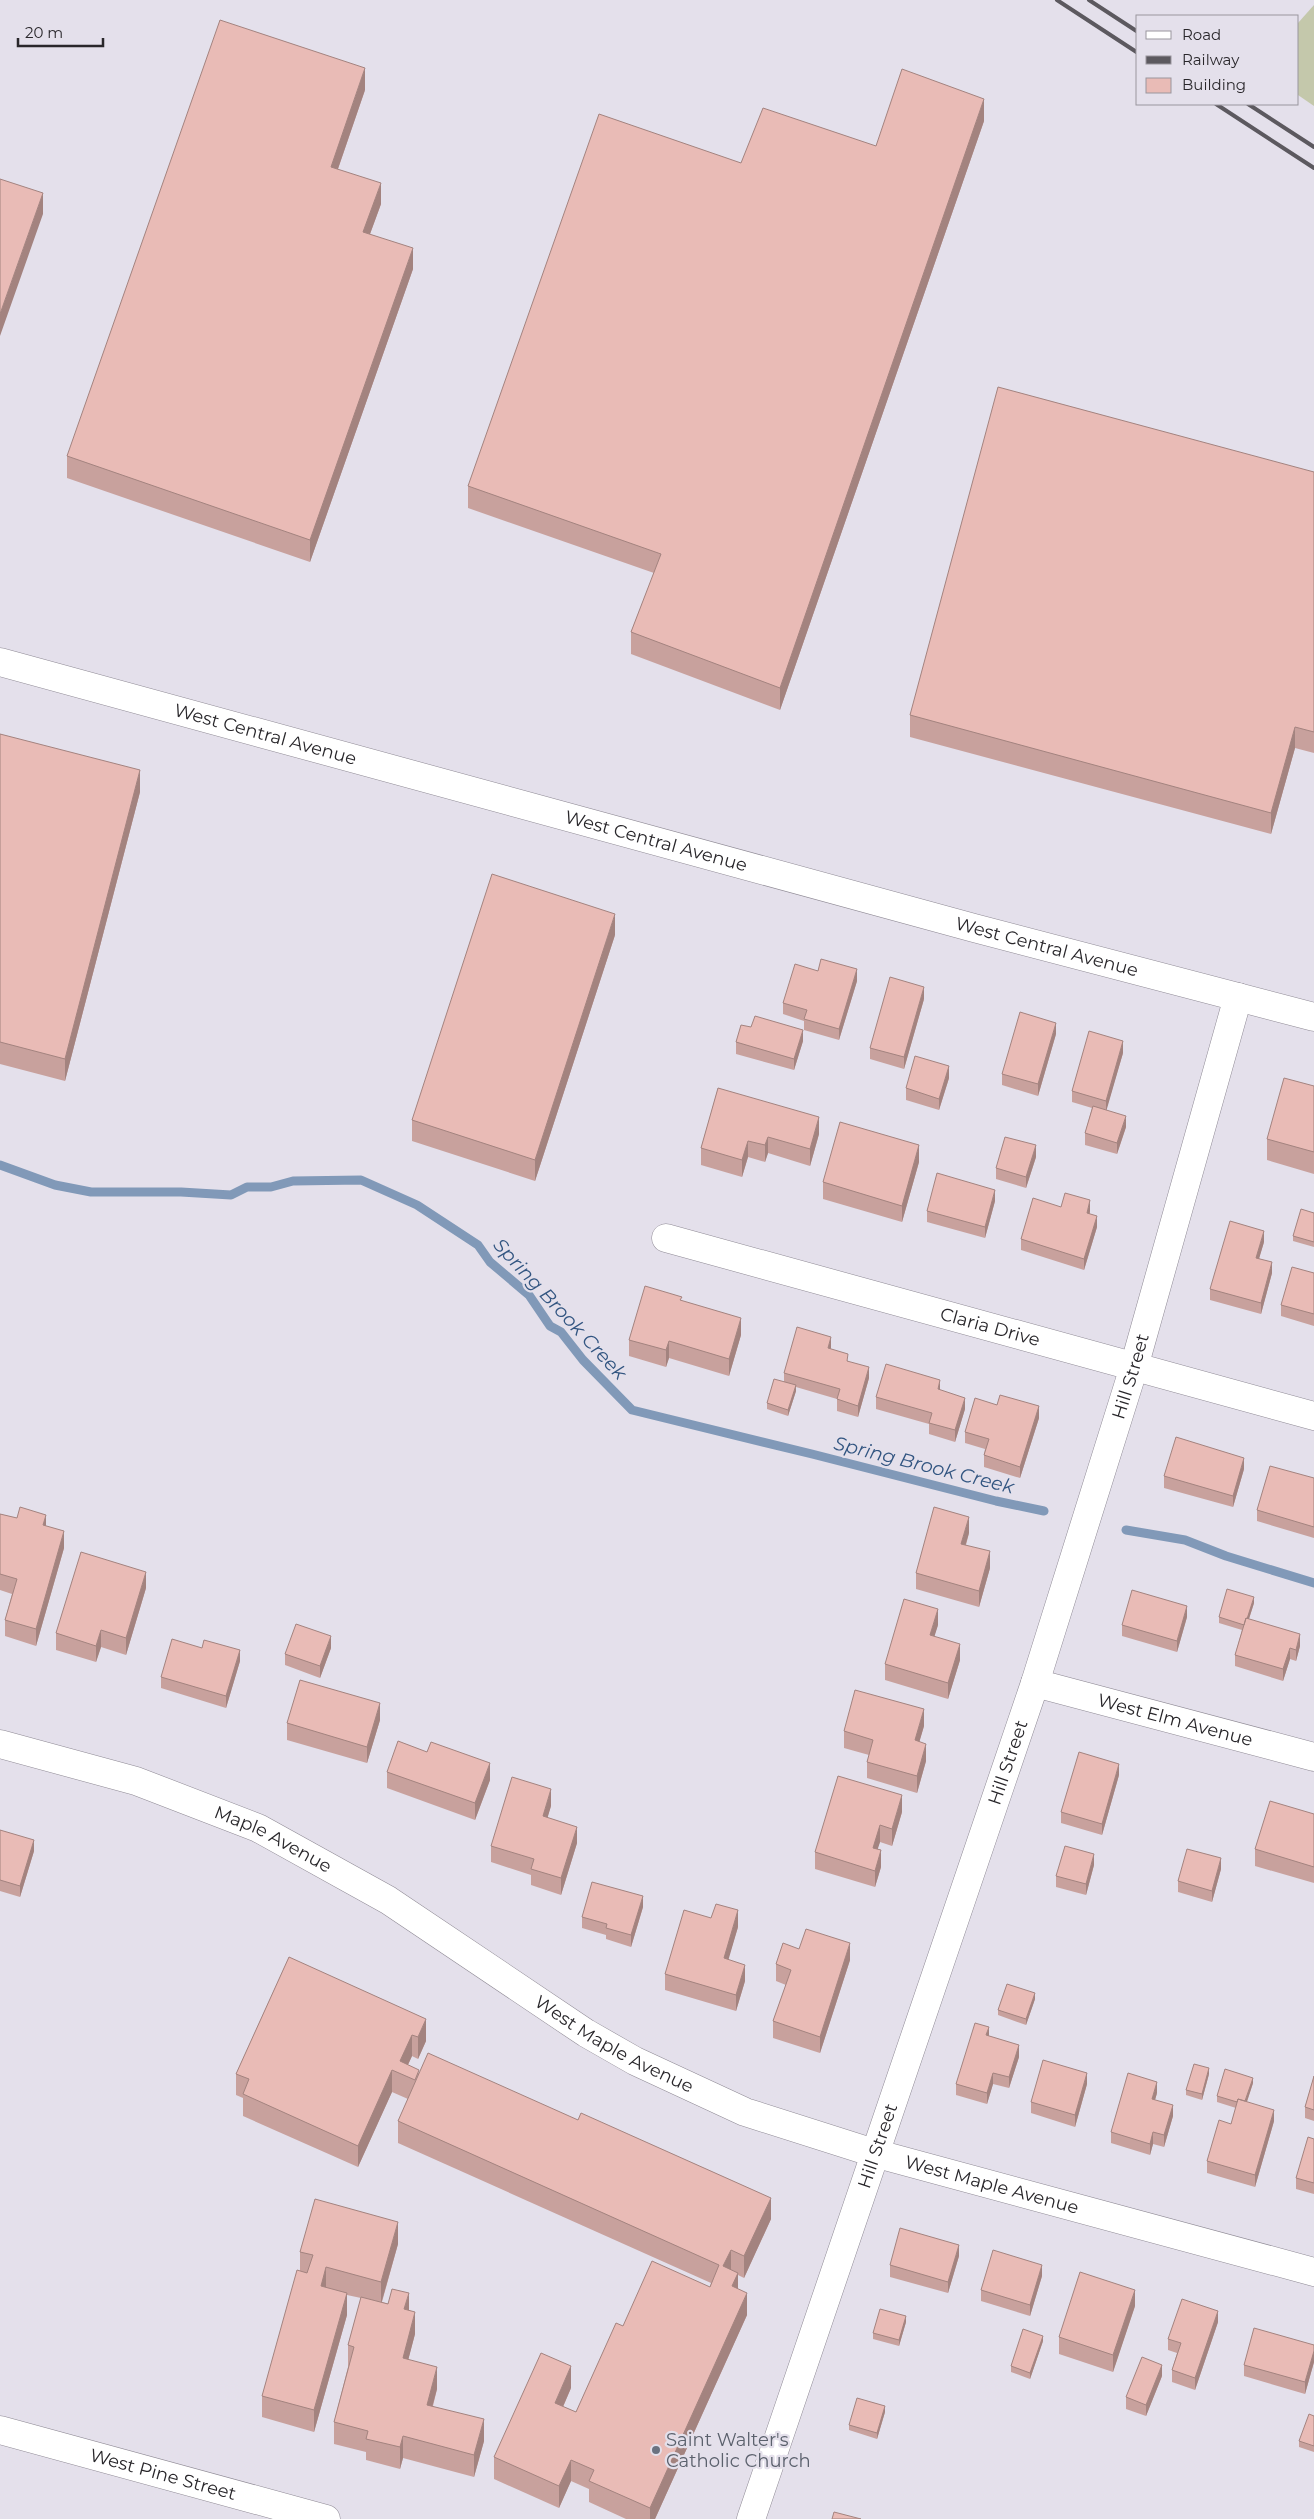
<svg xmlns="http://www.w3.org/2000/svg" width="1314" height="2519" font-family="Montserrat,sans-serif">
	<rect width="100%" height="100%" fill="#e4e0eb"/>
	<!-- green -->
	<path fill="#c4c8ab" d="M1314,5V106L1298,95V23Z"/>
	<g fill="none" stroke-linecap="round" stroke-linejoin="round">
		<!-- stream -->
		<path stroke="#8199b8" stroke-width="9" d="M0,1165L55,1185L91,1192H181L231,1195L247,1187H271L293,1181L361,1180L417,1205L478,1245L490,1262L529,1295L550,1326L561,1332L583,1360L632,1410L812,1454L996,1501L1044,1511
			M1126,1530L1185,1540L1226,1556L1314,1583"/>
		<!-- minor casing -->
		<g stroke="#8f8a95" stroke-width="29">
			<g id="minor">
				<path id="s1" d="M666,1238L1314,1416"/>
				<path id="s2" d="M1035,1683L1314,1757"/>
				<path id="s3" d="M0,1744L136,1781L258,1828L388,1900L586,2033L635,2061L745,2112L874,2153L1314,2272"/>
				<path id="s4" d="M0,2430L326,2519"/>
				<path id="s5" d="M751,2519L1035,1683L1134,1367L1238,997"/>
			</g>
		</g>
		<!-- tertiary casing -->
		<g stroke="#8f8a95" stroke-width="29">
			<g id="tertiary">
				<path id="s6" d="M0,662L974,928L1314,1017"/>
			</g>
		</g>
		<!-- minor -->
		<use href="#minor" stroke="#fff" stroke-width="28"/>
		<!-- tertiary -->
		<use href="#tertiary" stroke="#fff" stroke-width="28"/>
		<!-- rail -->
		<path stroke="#5c595f" stroke-width="4" d="M1057,0L1138,53
			M1089,0L1138,32
			M1216,104L1314,168
			M1248,104L1314,147"/>
	</g>
	<!-- wall -->
	<path fill="#c8a19d" d="M365,90L338,169L381,204L370,234L413,269L310,562L67,478V456Z
		M984,121L780,710L631,654V632L654,573L468,508V486L741,163L876,146Z
		M1314,472V753L1295,748L1271,834L910,737V715Z
		M0,734L140,792L65,1081L0,1064Z
		M615,935L535,1181L412,1141V1120Z
		M818,971L857,981L839,1040L804,1030V1021L783,1014V1003Z
		M924,999L904,1069L870,1059V1048Z
		M1056,1034L1038,1096L1002,1085V1074Z
		M803,1041L794,1070L736,1054V1042Z
		M1123,1053L1106,1110L1126,1127L1117,1154L1085,1145V1133L1092,1108L1072,1102V1091Z
		M949,1078L939,1110L906,1100V1088Z
		M1314,1086V1174L1267,1160V1139Z
		M718,1088L819,1134L810,1166L768,1153L765,1162L748,1157L742,1177L701,1165V1148Z
		M1036,1157L1026,1188L996,1179V1168Z
		M919,1162L902,1222L823,1199V1182Z
		M995,1201L985,1238L927,1222V1211Z
		M1061,1207L1090,1211V1214L1097,1227L1084,1270L1021,1250V1239Z
		M1314,1213V1247L1293,1241V1236Z
		M1264,1242L1259,1258L1272,1273L1261,1314L1210,1300V1289Z
		M1314,1273V1326L1281,1316V1305Z
		M682,1301L741,1335L729,1376L669,1358L666,1367L629,1356V1340Z
		M831,1349L848,1361L869,1378L858,1417L837,1411V1399L796,1387V1391L788,1416L767,1409V1403L784,1382V1373Z
		M940,1390L965,1409L955,1442L929,1434V1424L876,1409V1397Z
		M997,1405L1039,1418L1020,1478L984,1467V1455L985,1449L965,1443V1432Z
		M1244,1469L1233,1507L1164,1488V1476Z
		M1314,1478V1538L1257,1521V1510Z
		M0,1514L46,1526L64,1548L36,1646L5,1636V1620L12,1594L0,1590Z
		M969,1533L966,1545L990,1568L979,1607L916,1589V1573Z
		M146,1588L126,1655L101,1647L96,1662L56,1650V1633Z
		M1254,1603L1249,1619L1300,1646L1296,1661L1290,1659L1283,1681L1235,1666V1655L1242,1630L1219,1623V1617Z
		M1187,1617L1177,1652L1122,1636V1625Z
		M938,1625L934,1636L960,1660L948,1699L885,1680V1664Z
		M331,1648L320,1678L285,1665V1654Z
		M240,1661L226,1708L161,1688V1677Z
		M380,1720L367,1763L287,1740V1723Z
		M924,1726L919,1742L926,1761L917,1793L867,1778V1762L869,1755L844,1748V1731Z
		M387,1772L490,1780L475,1820L387,1788Z
		M1119,1775L1102,1835L1061,1823V1812Z
		M551,1806L547,1818L577,1843L561,1895L531,1885V1875L491,1862V1846Z
		M902,1812L892,1846L880,1842L877,1849L881,1867L875,1887L815,1869V1852Z
		M1314,1814V1883L1255,1866V1849Z
		M0,1830L34,1851L20,1897L0,1891Z
		M1094,1865L1086,1895L1056,1887V1876Z
		M1221,1869L1212,1902L1178,1892V1881Z
		M643,1907L631,1947L606,1939V1935L582,1928V1917Z
		M738,1927L728,1959L745,1981L736,2011L665,1990V1974Z
		M799,1949L850,1960L820,2053L773,2038V2021L786,1985L776,1981V1964Z
		M289,1957L426,2041L418,2059L412,2056L408,2065L419,2073L771,2219L744,2278L738,2275V2289L747,2315L655,2519H626L589,2502V2489L571,2481L559,2508L494,2479V2457L571,2388L563,2407L576,2412L623,2326L710,2287L711,2283L398,2143V2121L408,2099L392,2092L358,2167L243,2116V2098L236,2095V2074Z
		M1035,1999L1026,2025L998,2015V2010Z
		M989,2036L1019,2057L1009,2088L993,2084L987,2104L956,2095V2084Z
		M1209,2074L1202,2100L1186,2095V2090Z
		M1314,2076V2121L1305,2118V2107Z
		M1253,2083L1247,2102L1274,2121L1255,2187L1207,2173V2161L1231,2124L1236,2108L1217,2102V2096Z
		M1087,2084L1075,2127L1031,2113V2102Z
		M1157,2093L1155,2100L1173,2116L1164,2147L1153,2144L1150,2155L1111,2143V2132Z
		M1314,2139V2194L1296,2189V2178Z
		M398,2244L382,2302L409,2310L415,2334L408,2360L437,2389L433,2406L484,2441L474,2477L403,2458L400,2469L366,2460V2452L334,2444V2422L348,2367V2345L361,2298L347,2295V2315L314,2432L262,2417V2396L300,2271V2252Z
		M959,2256L948,2293L890,2277V2265Z
		M1042,2276L1030,2316L981,2301V2290Z
		M1135,2306L1113,2372L1059,2354V2337Z
		M906,2322L899,2346L873,2339V2333Z
		M1218,2322L1195,2390L1172,2382V2370L1177,2353L1168,2350V2339Z
		M1043,2341L1030,2379L1011,2372V2366Z
		M1314,2345V2362L1305,2394L1244,2376V2365Z
		M1162,2376L1146,2416L1126,2409V2397Z
		M885,2412L877,2439L849,2430V2425Z
		M1314,2416V2452L1299,2447V2441Z"/>
	<!-- shaded-wall -->
	<path fill="#a3837f" d="M365,68V90L331,189V167Z
		M984,99V121L780,710V688Z
		M381,183V204L363,253V232Z
		M43,193V214L0,336V314Z
		M413,248V269L310,562V540Z
		M1295,727V748L1271,834V813Z
		M140,770V792L65,1081V1059Z
		M615,914V935L535,1181V1160Z
		M857,969V981L839,1040V1029Z
		M924,987V999L904,1069V1057Z
		M1056,1023V1034L1038,1096V1084Z
		M803,1030V1041L794,1070V1059Z
		M1123,1041V1053L1106,1112V1101Z
		M949,1066V1078L939,1110V1099Z
		M1126,1116V1127L1117,1154V1143Z
		M819,1117V1134L810,1166V1149Z
		M768,1137V1153L765,1162V1145Z
		M748,1141V1157L742,1177V1160Z
		M919,1145V1162L902,1222V1206Z
		M1036,1145V1157L1026,1188V1177Z
		M995,1190V1201L985,1238V1227Z
		M1090,1200V1211L1087,1224V1213Z
		M1097,1216V1227L1084,1270V1259Z
		M1264,1231V1242L1256,1269V1258Z
		M1272,1262V1273L1261,1314V1303Z
		M741,1318V1335L729,1376V1359Z
		M831,1337V1348L828,1359V1348Z
		M669,1341V1358L666,1367V1350Z
		M869,1367V1378L858,1417V1406Z
		M940,1380V1392L938,1389Z
		M796,1385V1391L788,1416V1410Z
		M965,1398V1409L955,1442V1430Z
		M1039,1406V1418L1020,1478V1467Z
		M1244,1458V1469L1233,1507V1496Z
		M46,1515V1532L43,1525Z
		M969,1517V1533L961,1560V1544Z
		M64,1531V1548L36,1646V1629Z
		M990,1551V1568L979,1607V1591Z
		M146,1572V1588L126,1655V1638Z
		M1254,1597V1603L1245,1631V1625Z
		M1187,1606V1617L1177,1652V1641Z
		M938,1609V1625L930,1651V1635Z
		M101,1630V1647L96,1662V1646Z
		M1300,1634V1646L1296,1661V1650Z
		M331,1636V1648L320,1678V1666Z
		M960,1644V1660L948,1699V1683Z
		M1290,1648V1659L1283,1681V1669Z
		M240,1650V1661L226,1708V1696Z
		M380,1703V1720L367,1763V1747Z
		M924,1709V1726L915,1757V1740Z
		M926,1744V1761L917,1793V1776Z
		M490,1763V1780L475,1820V1803Z
		M1119,1764V1775L1102,1835V1824Z
		M551,1789V1806L543,1833V1816Z
		M902,1795V1812L892,1846V1829Z
		M880,1825V1842L873,1864V1848Z
		M577,1827V1843L561,1895V1878Z
		M34,1840V1851L20,1897V1886Z
		M881,1850V1867L875,1887V1871Z
		M1094,1854V1865L1086,1895V1884Z
		M1221,1858V1869L1212,1902V1891Z
		M643,1896V1907L631,1947V1935Z
		M738,1910V1927L724,1975V1958Z
		M850,1943V1960L820,2053V2037Z
		M745,1965V1981L736,2011V1995Z
		M1035,1993V1999L1026,2025V2019Z
		M426,2019V2041L418,2059V2037Z
		M989,2027V2038L986,2035Z
		M412,2035V2056L403,2075L400,2061Z
		M1019,2045V2057L1009,2088V2077Z
		M1209,2068V2074L1202,2100V2094Z
		M392,2070V2092L358,2167V2146Z
		M993,2073V2084L987,2104V2093Z
		M1087,2073V2084L1075,2127V2115Z
		M1253,2078V2083L1244,2110V2105Z
		M1157,2082V2093L1152,2110V2099Z
		M1173,2105V2116L1164,2147V2135Z
		M1274,2110V2121L1255,2187V2175Z
		M1153,2132V2144L1150,2155V2144Z
		M771,2198V2219L744,2278V2256Z
		M398,2222V2244L381,2304V2282Z
		M959,2245V2256L948,2293V2282Z
		M731,2250V2272L723,2266Z
		M1042,2265V2276L1030,2316V2305Z
		M326,2267V2289L321,2286Z
		M738,2273V2295L732,2286Z
		M1135,2290V2306L1113,2372V2355Z
		M347,2293V2315L314,2432V2410Z
		M409,2293V2315L404,2309Z
		M747,2293V2315L655,2519H650V2508Z
		M1218,2311V2322L1195,2390V2378Z
		M415,2312V2334L403,2380V2358Z
		M906,2316V2322L899,2346V2340Z
		M1043,2336V2341L1030,2379V2373Z
		M1314,2351V2362L1305,2394V2382Z
		M1162,2365V2376L1146,2416V2405Z
		M571,2366V2388L555,2425V2403Z
		M437,2367V2389L427,2426V2405Z
		M885,2406V2412L877,2439V2433Z
		M484,2419V2441L474,2477V2455Z
		M403,2436V2458L400,2469V2447Z
		M571,2460V2481L559,2508V2486Z"/>
	<!-- building -->
	<path fill="#e9bbb6" stroke="#a3837f" d="M220,20L365,68L331,167L381,183L363,232L413,248L310,540L67,456Z
		M902,69L984,99L780,688L631,632L661,554L468,486L599,114L741,163L763,108L876,146Z
		M0,179L43,193L0,314Z
		M998,387L1314,472V732L1295,727L1271,813L910,715Z
		M0,734L140,770L65,1059L0,1042Z
		M492,874L615,914L535,1160L412,1120Z
		M821,959L857,969L839,1029L804,1019L807,1010L783,1003L795,964L818,971Z
		M890,977L924,987L904,1057L870,1048Z
		M1020,1012L1056,1023L1038,1084L1002,1074Z
		M755,1016L803,1030L794,1059L736,1042L741,1025L751,1027Z
		M1089,1031L1123,1041L1106,1101L1072,1091Z
		M915,1056L949,1066L939,1099L906,1088Z
		M1284,1078L1314,1086V1152L1267,1139Z
		M718,1088L819,1117L810,1149L768,1137L765,1145L748,1141L742,1160L701,1148Z
		M1093,1106L1126,1116L1117,1143L1085,1133Z
		M840,1122L919,1145L902,1206L823,1182Z
		M1005,1137L1036,1145L1026,1177L996,1168Z
		M937,1173L995,1190L985,1227L927,1211Z
		M1065,1193L1090,1200L1087,1213L1097,1216L1084,1259L1021,1239L1033,1198L1061,1207Z
		M1301,1209L1314,1213V1242L1293,1236Z
		M1230,1221L1264,1231L1256,1258L1272,1262L1261,1303L1210,1289Z
		M1292,1267L1314,1273V1314L1281,1305Z
		M645,1286L682,1297L680,1300L741,1318L729,1359L669,1341L666,1350L629,1340Z
		M797,1327L831,1337L828,1348L848,1354L847,1361L869,1367L858,1406L837,1399L840,1389L784,1373Z
		M886,1364L940,1380L938,1389L965,1398L955,1430L929,1423L932,1413L876,1397Z
		M774,1379L796,1385L788,1410L767,1403Z
		M1000,1395L1039,1406L1020,1467L984,1455L989,1439L965,1432L975,1398L997,1405Z
		M1176,1437L1244,1458L1233,1496L1164,1476Z
		M1270,1466L1314,1478V1527L1257,1510Z
		M20,1507L46,1515L43,1525L64,1531L36,1629L5,1620L17,1579L0,1574V1514L17,1518Z
		M934,1507L969,1517L961,1544L990,1551L979,1591L916,1573Z
		M81,1552L146,1572L126,1638L101,1630L96,1646L56,1633Z
		M1227,1589L1254,1597L1247,1619L1246,1618L1244,1625L1219,1617Z
		M1132,1590L1187,1606L1177,1641L1122,1625Z
		M904,1599L938,1609L930,1635L960,1644L948,1683L885,1664Z
		M1246,1618L1300,1634L1296,1650L1290,1648L1283,1669L1235,1655Z
		M296,1624L331,1636L320,1666L285,1654Z
		M172,1639L202,1648L204,1640L240,1650L226,1696L161,1677Z
		M300,1680L380,1703L367,1747L287,1723Z
		M855,1690L924,1709L915,1740L926,1744L917,1776L867,1762L873,1740L844,1731Z
		M398,1741L427,1752L431,1742L490,1763L475,1803L387,1772Z
		M1079,1752L1119,1764L1102,1824L1061,1812Z
		M838,1776L902,1795L892,1829L880,1825L873,1848L881,1850L875,1871L815,1852Z
		M512,1777L551,1789L543,1816L577,1827L561,1878L531,1869L534,1859L491,1846Z
		M1270,1801L1314,1814V1867L1255,1849Z
		M0,1830L34,1840L20,1886L0,1880Z
		M1065,1846L1094,1854L1086,1884L1056,1876Z
		M1187,1849L1221,1858L1212,1891L1178,1881Z
		M592,1882L643,1896L631,1935L606,1928L607,1924L582,1917Z
		M716,1904L738,1910L724,1958L745,1965L736,1995L665,1974L684,1910L711,1918Z
		M806,1929L850,1943L820,2037L773,2021L791,1970L776,1964L783,1943L799,1949Z
		M289,1957L426,2019L418,2037L412,2035L400,2061L419,2070L415,2080L392,2070L358,2146L243,2094L249,2079L236,2074Z
		M1007,1984L1035,1993L1026,2019L998,2010Z
		M975,2023L989,2027L986,2035L1019,2045L1009,2077L993,2073L987,2093L956,2084Z
		M428,2053L578,2120L581,2113L771,2198L744,2256L731,2250L723,2266L738,2273L732,2286L747,2293L650,2508L589,2481L594,2470L571,2460L559,2486L494,2457L541,2353L571,2366L555,2403L576,2412L616,2323L623,2326L652,2261L710,2287L719,2265L398,2121Z
		M1043,2060L1087,2073L1075,2115L1031,2102Z
		M1194,2064L1209,2068L1202,2094L1186,2090Z
		M1225,2069L1253,2078L1245,2101L1238,2099L1237,2102L1217,2096Z
		M1128,2073L1157,2082L1152,2099L1173,2105L1164,2135L1153,2132L1150,2144L1111,2132Z
		M1314,2076V2110L1305,2107Z
		M1238,2099L1274,2110L1255,2175L1207,2161L1219,2120L1231,2124Z
		M1308,2137L1314,2139V2183L1296,2178Z
		M315,2199L398,2222L381,2282L326,2267L321,2286L347,2293L314,2410L262,2396L297,2270L307,2273L313,2255L300,2252Z
		M900,2228L959,2245L948,2282L890,2265Z
		M993,2250L1042,2265L1030,2305L981,2290Z
		M1080,2272L1135,2290L1113,2355L1059,2337Z
		M392,2289L409,2293L404,2309L415,2312L403,2358L437,2367L427,2405L484,2419L474,2455L403,2436L400,2447L366,2439L368,2431L334,2422L354,2347L348,2345L361,2297L388,2304Z
		M1182,2299L1218,2311L1195,2378L1172,2370L1181,2343L1168,2339Z
		M880,2309L906,2316L899,2340L873,2333Z
		M1254,2328L1314,2345V2351L1305,2382L1244,2365Z
		M1023,2329L1043,2336L1030,2373L1011,2366Z
		M1142,2357L1162,2365L1146,2405L1126,2397Z
		M857,2398L885,2406L877,2433L849,2425Z
		M1309,2414L1314,2416V2446L1299,2441Z
		M834,2512L861,2519H832Z"/>
	<!-- markers -->
	<circle fill="#6b7280" stroke="#e4e0eb" stroke-width="2" cx="656" cy="2450" r="5"/>
	<g text-anchor="middle" dominant-baseline="central" stroke-width="4.5" stroke-linejoin="round" paint-order="stroke">
		<!-- street labels -->
		<g font-size="18" fill="#29272b" stroke="#e4e0eb">
			<text stroke="none"><textPath href="#s6" startOffset="275">West Central Avenue</textPath></text>
			<text stroke="none"><textPath href="#s6" startOffset="680">West Central Avenue</textPath></text>
			<text stroke="none"><textPath href="#s6" startOffset="1085">West Central Avenue</textPath></text>
			<text stroke="none"><textPath href="#s1" startOffset="336">Claria Drive</textPath></text>
			<text stroke="none"><textPath href="#s5" startOffset="1204">Hill Street</textPath></text>
			<text stroke="none"><textPath href="#s2" startOffset="145">West Elm Avenue</textPath></text>
			<text stroke="none"><textPath href="#s5" startOffset="799">Hill Street</textPath></text>
			<text stroke="none"><textPath href="#s3" startOffset="290">Maple Avenue</textPath></text>
			<text stroke="none"><textPath href="#s3" startOffset="689">West Maple Avenue</textPath></text>
			<text stroke="none"><textPath href="#s5" startOffset="394">Hill Street</textPath></text>
			<text stroke="none"><textPath href="#s3" startOffset="1094">West Maple Avenue</textPath></text>
			<text stroke="none"><textPath href="#s4" startOffset="169">West Pine Street</textPath></text>
		</g>
		<!-- worship labels -->
		<g font-size="18" fill="#5b616d" stroke="#e4e0eb" text-anchor="start">
			<text x="666" y="2440">Saint Walter's<tspan x="666" dy="21">Catholic Church</tspan></text>
		</g>
		<!-- water labels -->
		<g font-size="19" font-style="italic" fill="#325581" stroke="#e4e0eb">
			<text transform="translate(560 1309) rotate(47)">Spring Brook Creek</text>
			<text transform="translate(924 1465) rotate(14)">Spring Brook Creek</text>
		</g>
	</g>
	<!-- legend -->
	<rect x="1136" y="15" width="162" height="90" fill="#e4e0eb" stroke="#99969e"/>
	<rect x="1146" y="31" width="25" height="8" fill="#ffffff" stroke="#99969e"/>
	<text x="1182" y="40" font-size="15" fill="#29272b">Road</text>
	<rect x="1146" y="56" width="25" height="8" fill="#5c595f" stroke="#99969e"/>
	<text x="1182" y="65" font-size="15" fill="#29272b">Railway</text>
	<rect x="1146" y="78" width="25" height="15" fill="#e9bbb6" stroke="#99969e"/>
	<text x="1182" y="90" font-size="15" fill="#29272b">Building</text>
	<!-- scale -->
	<path d="M18 38v8h85v-8" fill="none" stroke="#29272b" stroke-width="2.5"/>
	<text x="25" y="38" font-size="15" fill="#29272b" stroke="#e4e0eb" stroke-width="4" paint-order="stroke">20 m</text>
</svg>
